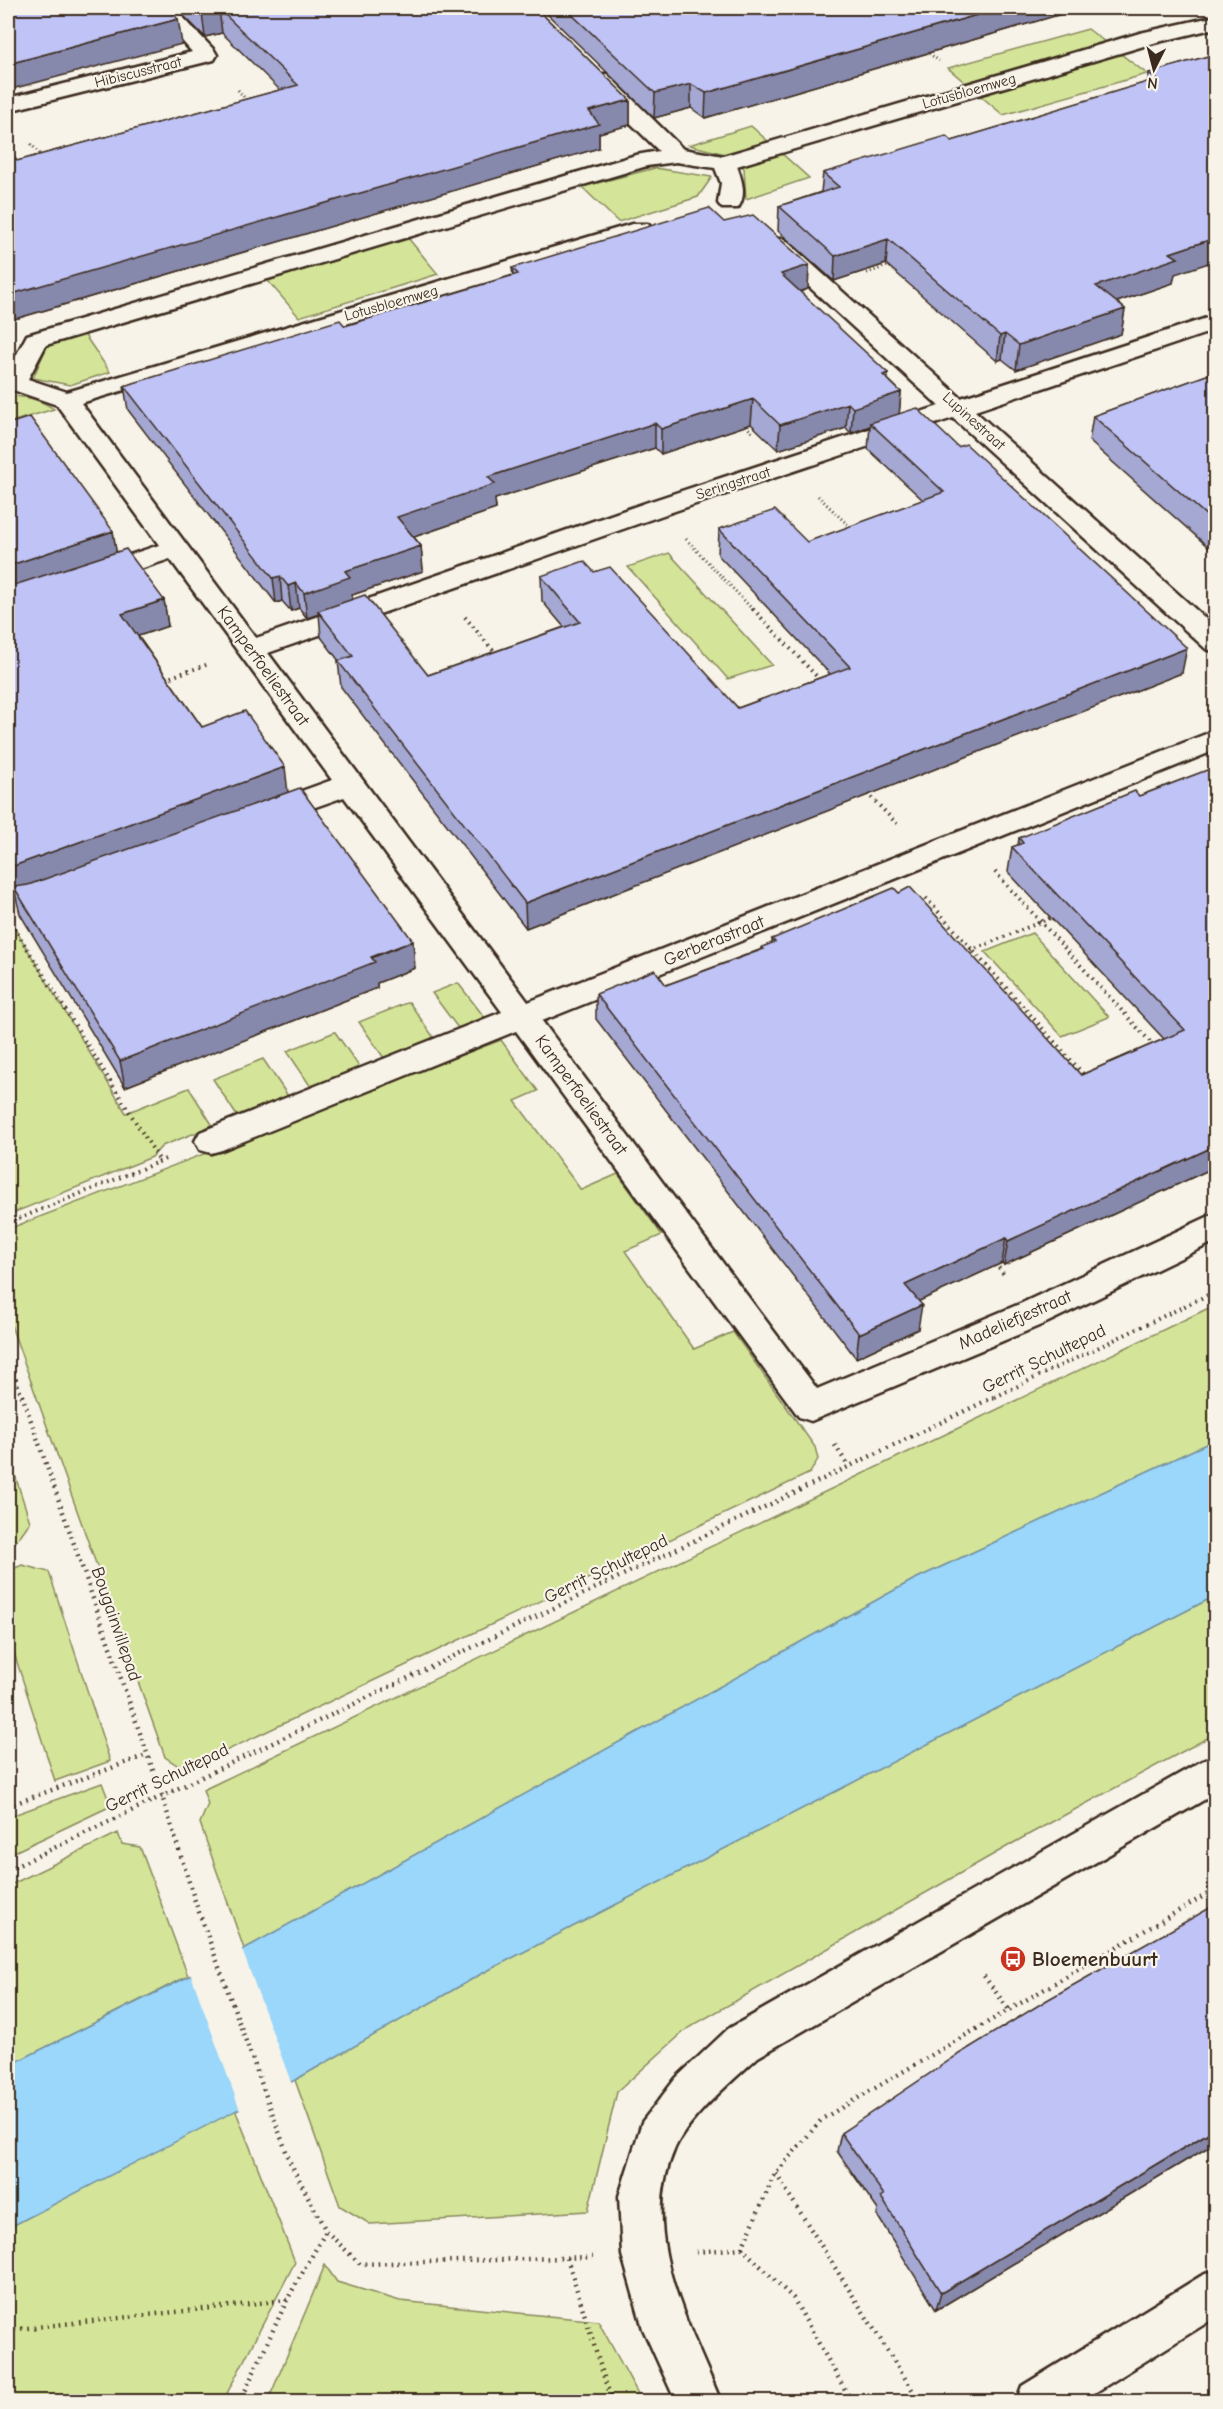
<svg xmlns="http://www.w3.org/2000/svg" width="1223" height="2409" font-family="'Comic Neue',sans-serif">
	<rect width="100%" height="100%" fill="#f7f3e8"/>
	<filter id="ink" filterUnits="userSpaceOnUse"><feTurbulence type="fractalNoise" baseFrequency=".0167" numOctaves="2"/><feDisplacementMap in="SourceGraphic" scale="12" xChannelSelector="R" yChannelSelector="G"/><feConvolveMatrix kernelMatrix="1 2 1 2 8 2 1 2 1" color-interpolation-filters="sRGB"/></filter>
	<g filter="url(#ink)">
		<!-- green -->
		<path fill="#d4e599" stroke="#88885c" stroke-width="1.5" d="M1088,29L1147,74L1003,115L948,68Z
			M751,126L809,178L746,199L744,168L729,155L689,145Z
			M655,168L712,177L698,197L618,222L582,187Z
			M408,238L438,274L299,317L268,281Z
			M84,334L110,372L70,385L33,378L47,346Z
			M8,396C26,396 39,399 54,409L8,423Z
			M669,553L772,665L728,679L628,567Z
			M8,917L126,1113L189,1088L213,1126L162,1146L152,1157L8,1215Z
			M1032,933L1109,1017L1062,1036L985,952Z
			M458,983L485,1018L458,1028L432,993Z
			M409,1002L434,1038L384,1058L359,1022Z
			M335,1032L360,1068L311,1087L287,1051Z
			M501,1040L538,1091L515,1101L581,1190L618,1174L662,1235L625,1251L694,1349L733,1332L815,1447L818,1459L810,1473L192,1767L177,1765L165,1757L8,1317V1229Z
			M263,1059L288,1096L237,1116L213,1079Z
			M1215,1305V1440L913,1580L244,1949L200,1823L208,1804L203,1790Z
			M8,1453L30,1522L15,1543L8,1546Z
			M22,1565L49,1572L110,1761L55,1781L8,1634V1571Z
			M1215,1596V1734L1024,1837L688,2028L617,2092L588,2211L370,2224L340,2206L295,2080L481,1974Z
			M102,1783L111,1806L8,1855V1817Z
			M118,1833L122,1844L140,1847L188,1976L8,2066V1886Z
			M235,2109L295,2262L223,2401L8,2402V2228Z
			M325,2265L337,2282L400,2301L598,2321L642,2401H268Z"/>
		<!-- water -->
		<path fill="#9bd7fb" stroke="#7592a3" stroke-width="1.5" d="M1215,1440V1596L481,1974L295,2080L8,2228V2066L244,1949L913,1580Z"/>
		<!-- pier -->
		<path fill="#f7f3e8" d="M241,1947L292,2085L240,2110L190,1972Z"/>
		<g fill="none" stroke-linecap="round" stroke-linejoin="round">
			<!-- minor casing -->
			<g stroke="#3b2a1e" stroke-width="5">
				<path id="minor" d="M153,8H174L214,50L217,55L214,60L8,111V98L192,52Z
					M1216,16V28L1154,43L737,166C742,180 747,195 738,208H722L718,203L721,183L715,168L676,162L647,166L46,345L28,379L67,392L632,224H648L652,229L648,234L81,403L256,638L648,502L939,406L768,249L764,244L768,239H784L961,398L1216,315V330L975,411L1216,628V652L1206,649L953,418L666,514L268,653L528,1002L1216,730V750L542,1021L817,1389L1022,1303L1216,1213V1241L1046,1323L811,1421L799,1417L516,1031L222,1150L211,1153L200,1150L195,1141L200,1132L502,1012L344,797L267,824L257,821L252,814L257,807L332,780L170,559L8,613V596L159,545L57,405L13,390L8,391V371L27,335L636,155L659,151L591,84L588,79L591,74H607L683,149L723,156L1140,33Z
					M1216,1756V1793L758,2057C732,2081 689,2117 675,2148C637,2234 689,2323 721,2402H676L643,2329L622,2255L619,2196L642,2122L676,2078L728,2029L1202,1761Z
					M1216,2269V2317L1080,2402H1016L1022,2386L1201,2276Z"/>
			</g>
			<!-- path-far2 -->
			<path stroke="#3b2a1e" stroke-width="3" stroke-dasharray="1 3" stroke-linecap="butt" d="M926,51L939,61
				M238,90L249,103
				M31,144L43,158
				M867,273L891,265
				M743,423L754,434
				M818,496L851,528
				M686,539L754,611"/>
			<!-- path-far1 -->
			<path stroke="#3b2a1e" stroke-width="4" stroke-dasharray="1.5 4.5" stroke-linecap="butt" d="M753,609L821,681
				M465,617L497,655
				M165,679L209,664
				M867,793L897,824
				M995,872L1156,1048
				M926,898L1085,1076
				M8,907L21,902
				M8,918L160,1161
				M965,953L1055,916
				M8,1223L168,1158
				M995,1263L1005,1276
				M8,1356L22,1397
				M8,1378L15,1375
				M995,1397L1216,1291"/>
			<!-- path -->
			<path stroke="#3b2a1e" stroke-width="4.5" stroke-dasharray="1.5 5" stroke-linecap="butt" d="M22,1395L162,1796L195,1901L290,2162L326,2231L360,2264L593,2257
				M835,1445L849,1467
				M8,1806L147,1755
				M8,1870L998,1395
				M984,1976L1009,2010
				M776,2174L920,2402
				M742,2248L775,2174L822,2119L1216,1889
				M696,2252L742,2248L793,2298L852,2402
				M567,2258L607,2387L615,2402
				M8,2330L287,2300
				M240,2402L287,2300L326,2231"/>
			<!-- minor -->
			<use href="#minor" fill="#f7f3e8" fill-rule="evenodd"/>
		</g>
		<!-- wall -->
		<path fill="#a4a8d3" stroke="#3b2a1e" stroke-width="1.5" fill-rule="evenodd" d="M176,8H536L630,100V125L599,133V148L8,321V149L17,161L280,90L222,33L205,37Z
			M541,8H1082L705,118L691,108L654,118Z
			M1215,54L1173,283L1117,302L1125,309L1121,334L1016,370L1002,359L997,361L886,264L834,281L778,231L779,206L821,192L823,173L952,141L1148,82L1149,73Z
			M724,222L809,265L808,289L800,292L901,392L899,414L1182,673L526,928L341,687L338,661H339L321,637L319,614L307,618L299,608L291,611L282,601L276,603L128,410L124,386L345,326L513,276L512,268ZM751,424L778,450L846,428L851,433L870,426L868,449L923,500L807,542L719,529L718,555L830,674L738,708L594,572L541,576L542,601L564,627L428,675L352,600V595L423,571L421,546L414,537L496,509L495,499L655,448L661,454Z
			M1215,372V553L1089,441L1093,416Z
			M8,424L113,531L116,552L164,600L168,626L138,636L202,727L288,792L415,968L377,983V988L125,1087L20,914L15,893L8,895Z
			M1215,755V1167L1004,1265L1002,1263L919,1301L918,1329L856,1358L596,1019V994L666,985L762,949V947L772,944V939L1081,1075L1164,1039L1008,872L1012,847L1018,845L1019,838L1139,796L1213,768Z
			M1215,1905V2143L936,2310L877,2215L878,2210L837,2151L841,2133Z"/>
		<!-- shaded-wall -->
		<path fill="#8688ac" stroke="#3b2a1e" stroke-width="1.5" d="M1001,8H1082L705,118L706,93Z
			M219,9L222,33L205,37L202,13Z
			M178,19L182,44L8,90V64Z
			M691,84V108L654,118L655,93Z
			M630,100V125L599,133V148L8,321V295L589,111Z
			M1215,238V261L1175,274L1173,283L1093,310L1096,286L1170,253Z
			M888,239L886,264L834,281L835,256Z
			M809,265L808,289L779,298L781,274Z
			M1125,309L1121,334L1016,370L1019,345Z
			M1005,334L1002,359L997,361L1000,336Z
			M888,373L886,397L901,392L899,417L870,423V426L851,433L853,408L883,375Z
			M753,399L751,424L661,454V429Z
			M848,403L846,428L778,450L780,425Z
			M655,423V448L495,499L496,509L399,542L397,517L488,477Z
			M113,531L117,557L8,594V566Z
			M421,546L423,571L352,595V602L318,611L319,614L307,618L304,593L345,571Z
			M280,576L282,601L276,603L273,578Z
			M296,583L299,608L291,611L288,586Z
			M164,600L168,626L127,640L122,614Z
			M1187,648L1182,673L526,928L525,903Z
			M285,767L288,793L17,892L14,887L15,893L8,895V868Z
			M413,941L415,968L377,983V988L125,1087L120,1061Z
			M1215,1146V1167L1004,1265L1008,1241Z
			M1006,1238L1002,1263L902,1309L905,1285Z
			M922,1305L918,1329L856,1358L859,1334Z
			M1215,2129V2143L936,2310L941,2293Z"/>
		<!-- building -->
		<path fill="#bfc3f5" stroke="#3b2a1e" stroke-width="1.5" d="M8,8H168L178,19L8,64Z
			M197,8H536L630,100L589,111L599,124L8,295V149L17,161L298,85L219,9L202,13Z
			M565,8H1001L706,93L691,84L655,93Z
			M1215,54V238L1170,253L1178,258L1096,286L1125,309L1019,345L1005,334L1000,336L888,239L835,256L779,206L839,187L823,173L946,136L952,141L1157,79L1149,73Z
			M709,208L724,222L753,215L809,265L781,274L888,373L883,375L901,392L853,408L848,403L780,425L753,399L661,429L655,423L488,477L495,484L397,517L421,546L345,571L350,577L304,593L296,583L288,586L280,576L273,578L124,386L340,320L345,326L518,274L512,268Z
			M1215,372V523L1093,416Z
			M917,408L958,447L966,444L1187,648L525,903L338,661L353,656L318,611L365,595L428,675L580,622L541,576L584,561L594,572L610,567L738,708L850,667L719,529L775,510L807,542L944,492L870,423Z
			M30,417L113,531L8,566V424Z
			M126,549L164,600L122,614L202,727L245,711L285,767L8,868V587Z
			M1215,767V1146L1008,1241L1006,1238L905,1285L922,1305L859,1334L596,994L655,970L666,985L764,949L762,947L775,942L772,939L894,888L899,893L910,887L1081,1075L1185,1030L1012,847L1023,843L1019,838L1135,791L1139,796Z
			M300,788L413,941L371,957L375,962L120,1061L14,887L28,885Z
			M1215,1905V2129L941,2293L881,2197L884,2195L841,2133L959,2054L1047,2000Z
			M1215,2393V2402H1203Z"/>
	</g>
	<!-- icons -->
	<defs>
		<g id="bus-disc" transform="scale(1.35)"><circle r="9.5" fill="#c8321e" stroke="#f7f3e8"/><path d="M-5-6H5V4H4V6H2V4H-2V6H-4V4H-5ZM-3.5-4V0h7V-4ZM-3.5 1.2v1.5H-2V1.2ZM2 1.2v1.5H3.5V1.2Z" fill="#fff"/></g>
	</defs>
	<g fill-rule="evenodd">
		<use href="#bus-disc" x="1013" y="1959"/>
	</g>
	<g text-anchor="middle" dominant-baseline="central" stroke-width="4.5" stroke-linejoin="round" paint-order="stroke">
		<!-- far-street labels -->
		<g font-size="15" fill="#3b2a1e" stroke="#f7f3e8">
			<text transform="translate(138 72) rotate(-14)">Hibiscusstraat</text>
			<text transform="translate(969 91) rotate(-16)">Lotusbloemweg</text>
			<text transform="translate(391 303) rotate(-16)">Lotusbloemweg</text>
			<text transform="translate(974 421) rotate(42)">Lupinestraat</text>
			<text transform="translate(733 483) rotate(-18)">Seringstraat</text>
		</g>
		<!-- street labels -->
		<g font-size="18" fill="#3b2a1e" stroke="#f7f3e8">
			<text transform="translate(263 666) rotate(54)">Kamperfoeliestraat</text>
			<text transform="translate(714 941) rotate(-22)">Gerberastraat</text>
			<text transform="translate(581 1095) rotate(54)">Kamperfoeliestraat</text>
			<text transform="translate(1015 1320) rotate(-24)">Madeliefjestraat</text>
			<text transform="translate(1044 1359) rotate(-26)">Gerrit Schultepad</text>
			<text transform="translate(606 1569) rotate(-26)">Gerrit Schultepad</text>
			<text transform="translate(116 1624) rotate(71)">Bougainvillepad</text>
			<text transform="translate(167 1778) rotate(-26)">Gerrit Schultepad</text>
		</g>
		<!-- near-poi labels -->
		<g font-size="21" font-weight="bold" fill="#3b2a1e" stroke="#f7f3e8" text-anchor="start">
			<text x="1032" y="1959">Bloemenbuurt</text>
		</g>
	</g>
	<!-- margin -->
	<rect width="1223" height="2409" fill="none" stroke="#f7f3e8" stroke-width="30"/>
	<rect x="15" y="15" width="1193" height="2379" fill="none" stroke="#3b2a1e" stroke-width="2" filter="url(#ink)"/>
	<!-- north arrow -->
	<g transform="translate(1154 69) rotate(186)" stroke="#f7f3e8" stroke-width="4.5" paint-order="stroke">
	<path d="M0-4.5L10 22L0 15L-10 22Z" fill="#3b2a1e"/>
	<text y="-9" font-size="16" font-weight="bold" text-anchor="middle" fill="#3b2a1e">N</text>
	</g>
</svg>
